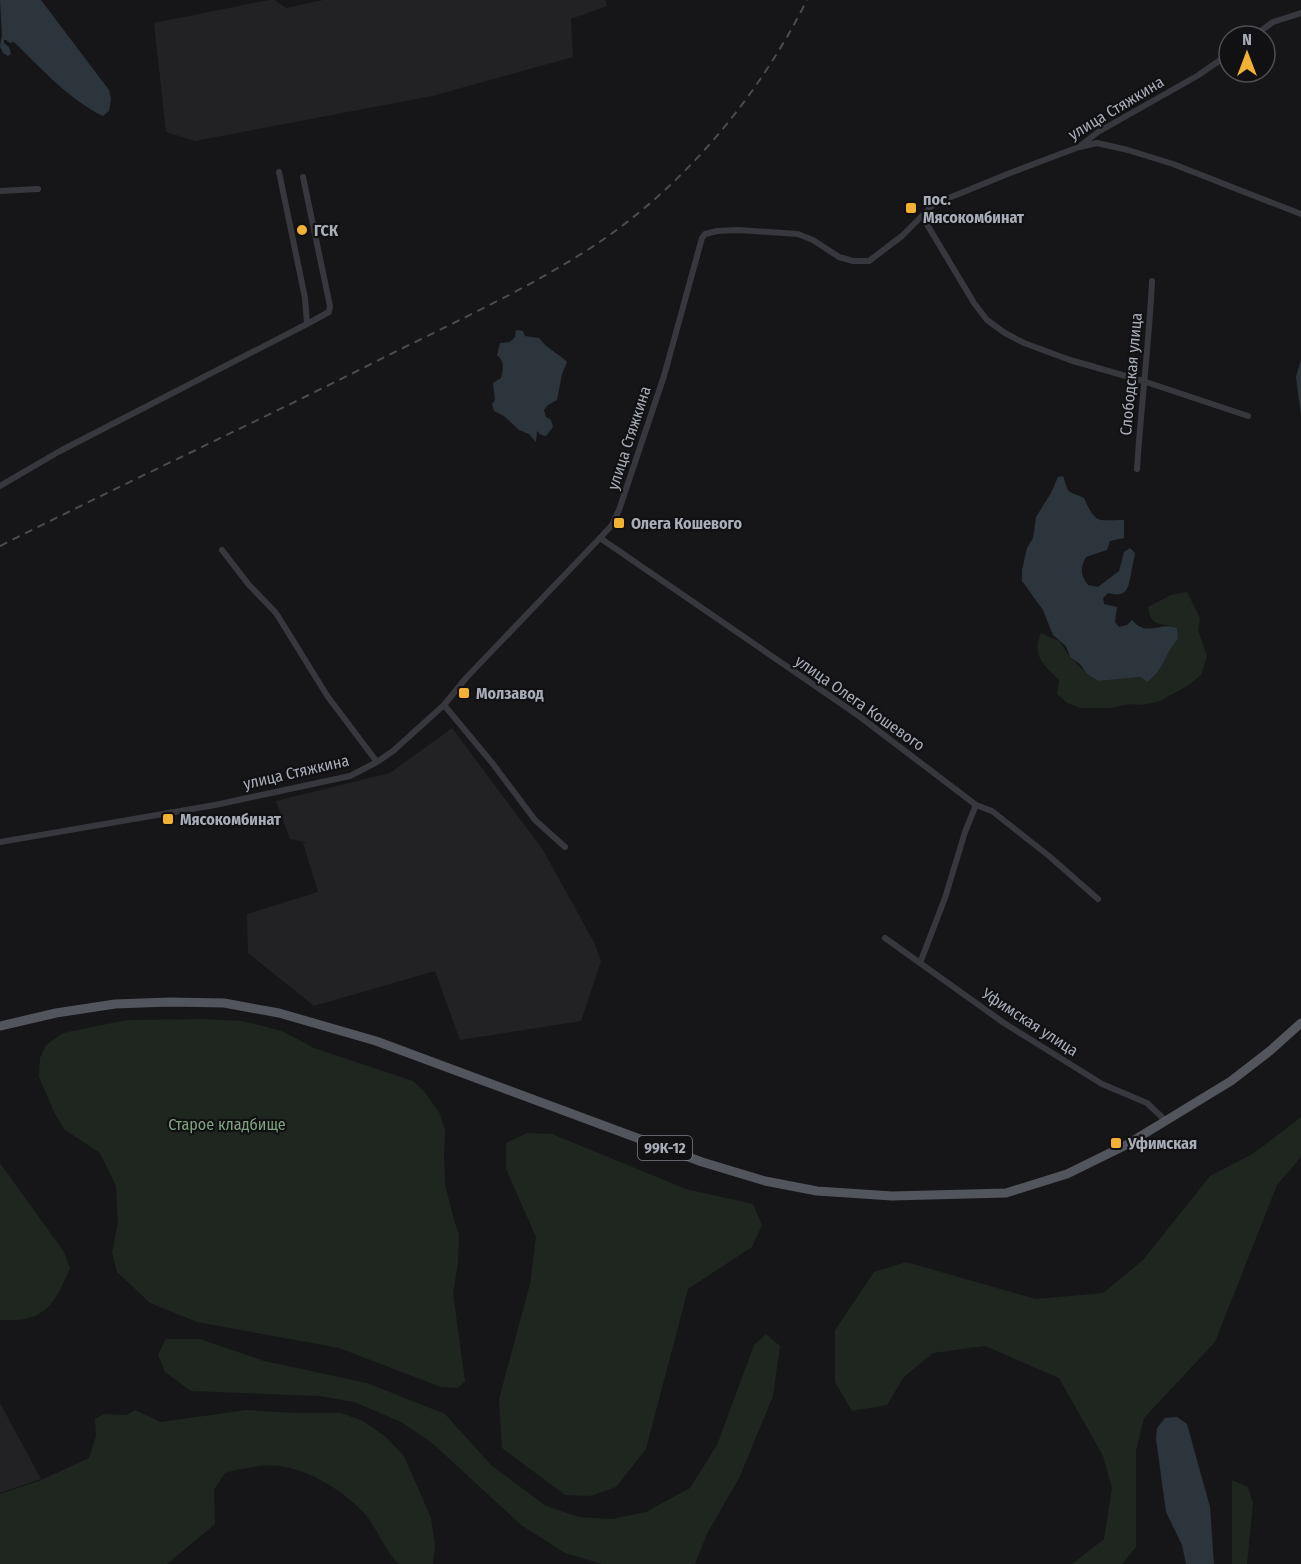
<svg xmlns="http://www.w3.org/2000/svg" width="1301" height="1564" font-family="'Fira Sans Condensed',sans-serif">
	<rect width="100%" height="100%" fill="#161618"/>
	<!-- built -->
	<path fill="#222225" d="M269,0H275L286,8L323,0H605L607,6L571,19L573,57L432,96L195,141L166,132L154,23Z
		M452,728L543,850L595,944L601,961L581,1021L460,1040L435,971L314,1006L248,953L247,914L318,892L303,843H308L290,839L276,801L390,773Z
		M0,1403L41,1479L0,1493Z"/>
	<!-- green -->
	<path fill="#1e261f" d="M1187,592L1200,618L1198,630L1207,656L1201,675L1189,685L1158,702L1142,705L1129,704L1111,708H1080L1067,703L1057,694L1059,680C1044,665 1031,656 1041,633L1059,641L1070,657L1087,674L1098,681L1141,677L1152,679L1171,646L1177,628C1161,621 1152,630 1148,607L1171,595Z
		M206,1019L242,1021L282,1031L314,1048L413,1081L423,1090L439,1112L445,1130L444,1155L445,1184L454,1220L459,1235L458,1264L453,1293L465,1381L458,1388L441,1387L339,1348L197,1322L150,1303L117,1272L112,1253L118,1223L116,1186L100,1153L65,1130L55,1114L39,1077L40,1058L46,1045L63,1033L127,1020Z
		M1301,1117V1157L1277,1185L1215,1342L1144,1418L1136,1451V1547L1122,1564H1072L1104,1539L1112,1488L1103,1456L1059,1378L985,1346L933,1353L904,1377L887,1405L852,1411L835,1382V1330L874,1272L906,1262L1036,1299L1103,1293L1143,1260L1210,1176L1254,1153Z
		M527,1133L552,1134L686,1189L753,1204L762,1225L752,1247L688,1289L646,1449L616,1487L591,1496L565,1495L502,1448L499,1399L530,1284L536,1237L506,1169V1143Z
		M0,1163L64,1252L70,1268C54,1305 45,1323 0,1320Z
		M766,1334L780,1346L773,1396L740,1476L707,1534L695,1564H602L565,1553L521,1525L431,1442L401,1422L354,1402L320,1396L191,1391L165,1372L158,1355L166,1339H200L264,1361L367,1383L445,1414L491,1465L546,1506L579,1517L612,1519L646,1512L690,1488L717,1445L754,1345Z
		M135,1410L161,1422L246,1410L296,1413H341L363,1421L386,1437L404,1456L431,1518L435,1545L433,1564H399C383,1549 377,1526 362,1511C343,1491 312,1472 285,1467C265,1463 244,1468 225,1473L214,1490L215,1524L167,1564H0V1494L39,1481L89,1458L96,1436L95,1419L104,1414L126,1415Z
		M1232,1480L1248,1487L1253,1503L1247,1564H1232Z"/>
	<!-- water -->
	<path fill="#2c353c" d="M0,0H41L109,90L111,99L109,111L103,116C68,99 41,68 14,42L10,43L6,40H4V43L9,47L11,54L8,56L3,53L0,46L2,35Z
		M516,330L523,331L525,336L539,338C548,350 557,352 567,362L562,374L557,400L548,405L544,410L546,417L551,420L553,427L546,436L541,435L537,431L536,442L529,434L519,430L504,416L494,411L492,404L495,400L493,383L501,378C503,369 505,362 497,355L500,343L510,342L515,337Z
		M1301,360V415L1296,377Z
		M1063,476C1070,495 1064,489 1084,498C1096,525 1097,520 1124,520V538L1110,541L1107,550L1086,557C1080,568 1080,574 1088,585L1098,587L1119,571L1124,552L1130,548L1135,553C1134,560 1132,567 1131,574C1128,589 1127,598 1108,593L1103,598L1104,604L1117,607L1115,622L1119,627L1127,625L1132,620C1147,638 1161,621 1177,628L1178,639C1166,651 1163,672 1147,682L1141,677L1098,681L1087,674L1080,664L1070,657L1066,646L1053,635L1043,610L1022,581V570L1027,548L1033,538L1036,517L1051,493L1058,477Z
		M1177,1417L1187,1424L1210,1507L1214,1564H1186L1182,1545L1166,1512L1156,1439L1157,1428L1165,1418Z"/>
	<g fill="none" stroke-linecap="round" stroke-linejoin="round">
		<!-- minor -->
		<path stroke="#37383d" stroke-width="6" d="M1254,36L1273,22L1301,13
			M1080,147L1097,143L1128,150L1173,164L1301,214
			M303,177L330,306L329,312L307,324
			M0,191L38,189
			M922,216L974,303L987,320L1005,333L1024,343L1070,360L1143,381L1248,416
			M1137,469C1141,406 1149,344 1152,281
			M0,486L60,451L307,324L305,298L279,172
			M600,538L859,716L976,805L992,811L1049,856L1098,899
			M222,550L249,585L276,613L328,697L377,762
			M444,705L493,764L535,820L565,847
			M0,842L215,805L350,776L377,762L393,751L444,705L466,678L600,538L612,525L619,510L664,376L702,238L705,234L717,231L738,230L798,234L813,240L839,257L853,261H869L902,236L934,204L1010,173L1079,147L1098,132L1197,76L1229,54
			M885,938L1004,1023L1102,1084L1147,1103L1165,1120
			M920,963L945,898L965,832L976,805"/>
		<!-- primary -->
		<path stroke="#53555c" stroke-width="9" d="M0,1026L56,1013L115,1004L170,1002L224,1003L279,1013L376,1041L702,1162L765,1181L817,1191L892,1196L1006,1193L1067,1174L1126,1145L1231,1081L1271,1050L1301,1023"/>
		<!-- rail -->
		<path stroke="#4a4c52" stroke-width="2" stroke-dasharray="8 6" stroke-linecap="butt" d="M0,546C125,483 252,424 377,361C448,325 522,292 589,249C682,189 757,99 807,0"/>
	</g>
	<!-- markers -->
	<g fill="#f2b134" stroke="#111113" stroke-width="2">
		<rect x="905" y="202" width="12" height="12" rx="3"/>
		<circle cx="302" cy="230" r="6"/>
		<rect x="613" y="517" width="12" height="12" rx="3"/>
		<rect x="458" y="687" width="12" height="12" rx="3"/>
		<rect x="162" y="813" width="12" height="12" rx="3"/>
		<rect x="1110" y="1137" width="12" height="12" rx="3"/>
	</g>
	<g text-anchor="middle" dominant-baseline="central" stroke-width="4.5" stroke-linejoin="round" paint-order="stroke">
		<!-- shield labels -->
		<rect fill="#111113" stroke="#7b7e86" stroke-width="1.5" x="638" y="1136" width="54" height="24" rx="4.5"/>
		<g font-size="15" font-weight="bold" fill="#a8adb8">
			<text x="665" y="1148">99К-12</text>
		</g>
		<!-- street labels -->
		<g font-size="16" fill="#a8adb8" stroke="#111113">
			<text transform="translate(1116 108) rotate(-31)">улица Стяжкина</text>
			<text transform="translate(1131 374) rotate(-85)">Слободская улица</text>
			<text transform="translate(629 438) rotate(-72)">улица Стяжкина</text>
			<text transform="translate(860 703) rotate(35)">улица Олега Кошевого</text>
			<text transform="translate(296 772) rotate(-13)">улица Стяжкина</text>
			<text transform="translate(1030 1022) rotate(33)">Уфимская улица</text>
		</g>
		<!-- poi labels -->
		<g font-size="16" font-weight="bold" fill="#a8adb8" stroke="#111113" text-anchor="start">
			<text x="923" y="199">пос.<tspan x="923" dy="18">Мясокомбинат</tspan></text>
			<text x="314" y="230">ГСК</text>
			<text x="631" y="523">Олега Кошевого</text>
			<text x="476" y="693">Молзавод</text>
			<text x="180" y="819">Мясокомбинат</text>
			<text x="1128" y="1143">Уфимская</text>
		</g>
		<!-- park labels -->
		<g font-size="16" fill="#7fa381" stroke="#111113">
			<text x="227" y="1124">Старое кладбище</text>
		</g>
	</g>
	<!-- north arrow -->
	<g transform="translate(1247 54)"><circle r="28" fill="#111113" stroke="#4d4f55" stroke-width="1.5"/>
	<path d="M0-4.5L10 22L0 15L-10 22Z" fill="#f2b134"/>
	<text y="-9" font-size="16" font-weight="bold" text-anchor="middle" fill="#a8adb8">N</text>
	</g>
</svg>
